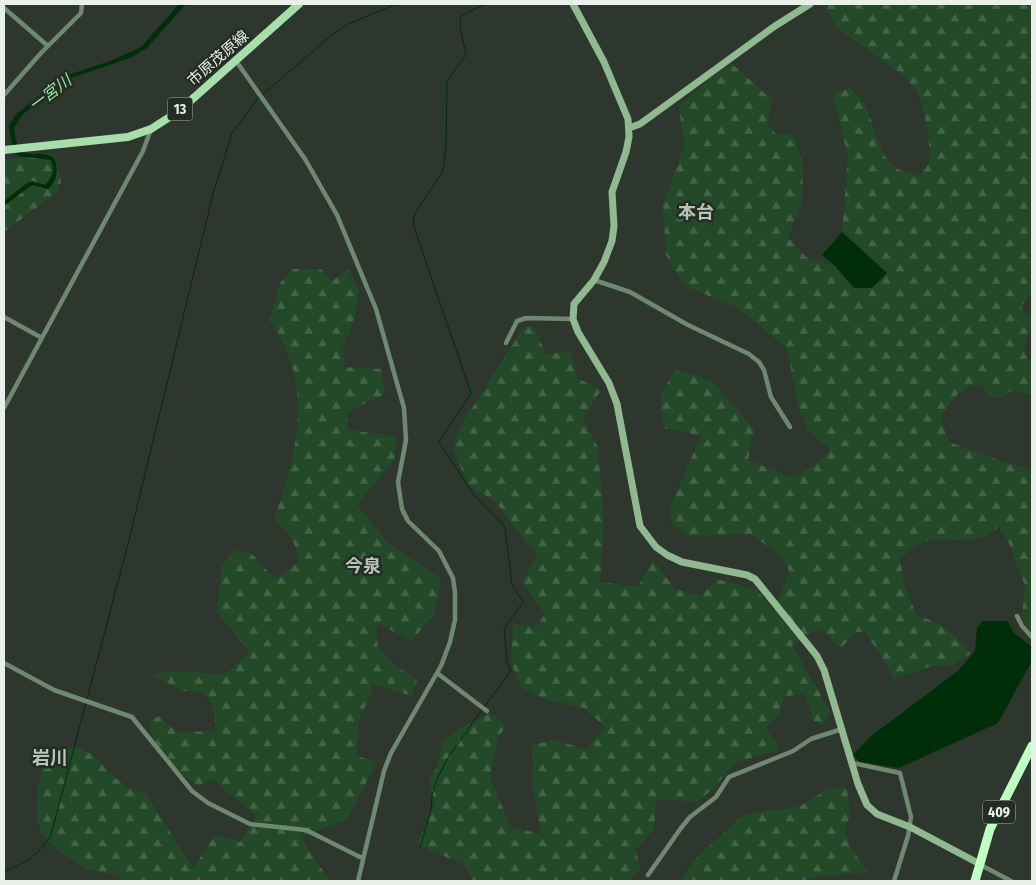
<svg xmlns="http://www.w3.org/2000/svg" width="1036" height="885" font-family="'Fira Sans Condensed','Noto Sans JP',sans-serif">
	<defs>
		<pattern id="forest-firs" width="22" height="20" patternUnits="userSpaceOnUse" patternTransform="scale(1.25)"><rect width="22" height="20" fill="#244928"/><path d="M5 1l3.5 6h-7zM16 11l3.5 6h-7z" fill="#446447"/></pattern>
	</defs>
	<rect width="100%" height="100%" fill="#2e372e"/>
	<!-- forest -->
	<path fill="url(#forest-firs)" d="M830,4H1032V292L1021,307L1032,317V331L1027,334L1024,352L1032,366V395L1011,391L1000,397L991,398L981,385C959,386 953,400 940,416L949,442L1013,465L1032,470V633L1022,617L1025,586L1008,541L999,527C993,530 988,536 982,537C944,547 935,526 900,559L904,585L917,616C941,622 956,634 971,654L949,666H932L894,679L884,660L865,632H856L841,648L819,628L792,645L831,713L823,726L814,721L804,693L784,697L779,714L766,728L780,750L736,762L713,789L697,802L660,799L656,802L654,829L636,849L640,870L628,881H473L464,864L431,851L417,844L435,804L429,780L437,767L443,741L460,728L490,713L506,725L498,739L490,778L511,827L541,834L533,791L532,746L552,740L587,749L605,727L584,708L544,699L521,688L511,661L513,624L536,627L545,614L522,582L537,556L494,500L468,485L453,449L458,430L524,327H534L546,354L571,351L577,378L601,390L583,419L598,447L604,527L600,582L638,587L653,560L675,589L701,596L717,579L757,590L773,611L790,573L781,555L750,534L688,536L671,523L670,508L701,436L663,428L661,394L675,370L711,380L754,429L748,460L795,478L820,460L831,449L808,431L798,406L787,348L739,309L683,285L666,255L663,204L684,147L679,106L710,79L732,64L772,100L767,124L776,134H794L803,166L802,202L788,237L806,257L835,266L854,288L874,260L842,232L848,157L833,96L837,92L849,88C877,102 870,153 898,169C904,173 914,174 920,176L930,162L928,129L918,92L903,75L837,28L826,8Z
		M55,154L61,182L56,193L4,232V160Z
		M293,269H321L332,281L348,270L359,290L354,319L343,347L344,367L381,369L385,394L346,413L349,430L395,436V458L357,505L389,544L441,579L435,612L412,641L379,624C366,650 399,667 417,680L412,696L370,683L373,691L359,719L357,756L377,762L347,819L301,837L320,867L332,881L352,879V881H125L117,875L88,870L54,847L42,833L37,820L38,786L43,765L52,753L63,748H79L95,756L109,773L127,787L146,794L193,868L216,834L240,842L257,816L212,779L198,786C176,769 151,752 150,722L158,716L177,732L215,731C216,716 214,704 203,692L183,691L151,675L165,671L226,674L248,654V650L217,612L222,566L236,550L252,554L273,577L278,578L299,562C297,542 288,533 274,519C292,466 309,412 289,357C284,344 276,331 270,319L280,283Z
		M837,787H847L850,817L844,830L850,847L868,872L807,878L810,881H680L697,857L745,814L798,807L828,789Z"/>
	<!-- water -->
	<path fill="#002e08" d="M179,4H186L147,48L130,58L68,79L22,115L14,128C19,167 29,147 53,157C60,167 57,182 48,189L32,185L4,206V201L27,183L32,181L45,185C52,178 56,169 50,160L18,156L12,147L9,126L16,114L65,76L110,61L141,47Z
		M842,232L887,273L872,288H854L835,266L822,255Z
		M983,621H1008L1013,632L1032,647V661L998,723L899,768L860,762L853,755L870,737L959,670L975,651L977,628Z"/>
	<g fill="none" stroke-linecap="round" stroke-linejoin="round">
		<!-- stream -->
		<path stroke="#002e08" stroke-width="1" d="M262,95L333,34L348,24L396,4
			M484,707L511,671L507,662L504,629L523,602L512,585L505,527L474,495L439,442L471,393L415,230L413,219L417,210L443,171L446,144L447,81L466,55C464,42 458,28 461,16L485,4
			M420,848L431,809L432,795L437,779L449,756L482,710
			M4,871C25,865 39,854 51,835L128,544L213,194L232,133L259,97"/>
		<!-- street -->
		<path stroke="#6f8971" stroke-width="4.5" d="M4,8L48,46
			M236,61L305,159L337,215L376,309L404,408L406,440L398,482L402,509L408,521L439,551L453,578L455,593V620L450,642L441,666L391,753L384,771L358,881
			M4,95L41,53L81,13L82,4
			M594,280L630,292L688,325L749,354L759,362L764,370L771,397L790,427
			M4,317L42,338
			M506,343L517,321L526,318L573,319
			M4,408L143,151L151,129
			M1017,616L1022,626L1032,637
			M4,663L54,690L132,717L192,791L208,803L250,824L306,830L362,858
			M437,673L487,711
			M853,763L900,773L911,817L908,836L894,881
			M979,864L1011,881
			M648,875L681,828L690,817L716,797L729,777L793,751L811,739L842,729"/>
		<!-- secondary -->
		<path stroke="#90b992" stroke-width="7" d="M573,4L604,62L628,119L629,137L626,152L612,192L614,226L612,241L604,262L594,280L574,304L573,319L578,332L609,383L617,404L640,526L656,547L667,555L682,562L747,575L755,579L817,656L824,670L858,784L867,805L877,814L910,827L978,863
			M629,128L640,124L775,26L810,4"/>
		<!-- primary -->
		<path stroke="#a8ddac" stroke-width="8" d="M4,150L128,137L151,129L179,111L299,4"/>
		<!-- highway -->
		<path stroke="#bfffc3" stroke-width="9" d="M975,881L990,829L1032,746"/>
	</g>
	<g text-anchor="middle" dominant-baseline="central" stroke-width="5" stroke-linejoin="round" paint-order="stroke">
		<!-- shield labels -->
		<g fill="#242d24" stroke="#aeb5ae" stroke-width="1">
			<rect x="167.5" y="97.5" width="25" height="23" rx="4"/>
			<rect x="983" y="800.5" width="32" height="23" rx="4"/>
		</g>
		<g font-size="14" font-weight="bold" fill="#e9efe9">
			<text x="180" y="109">13</text>
			<text x="999" y="812">409</text>
		</g>
		<!-- street labels -->
		<g font-size="15" fill="#e9efe9" stroke="#242d24">
			<text transform="translate(218 58) rotate(-41)">市原茂原線</text>
		</g>
		<!-- water labels -->
		<g font-size="16" font-style="italic" fill="#97eb9f" stroke="#242d24">
			<text transform="translate(50 93) rotate(-37)">一宮川</text>
		</g>
		<!-- quarter labels -->
		<g font-size="18" font-weight="bold" fill="#b8c4b8" stroke="#242d24">
			<text x="696" y="212">本台</text>
			<text x="363" y="566">今泉</text>
			<text x="50" y="758">岩川</text>
		</g>
	</g>
	<!-- border -->
	<rect width="1036" height="885" fill="none" stroke="#e9efe9" stroke-width="10"/>
</svg>
